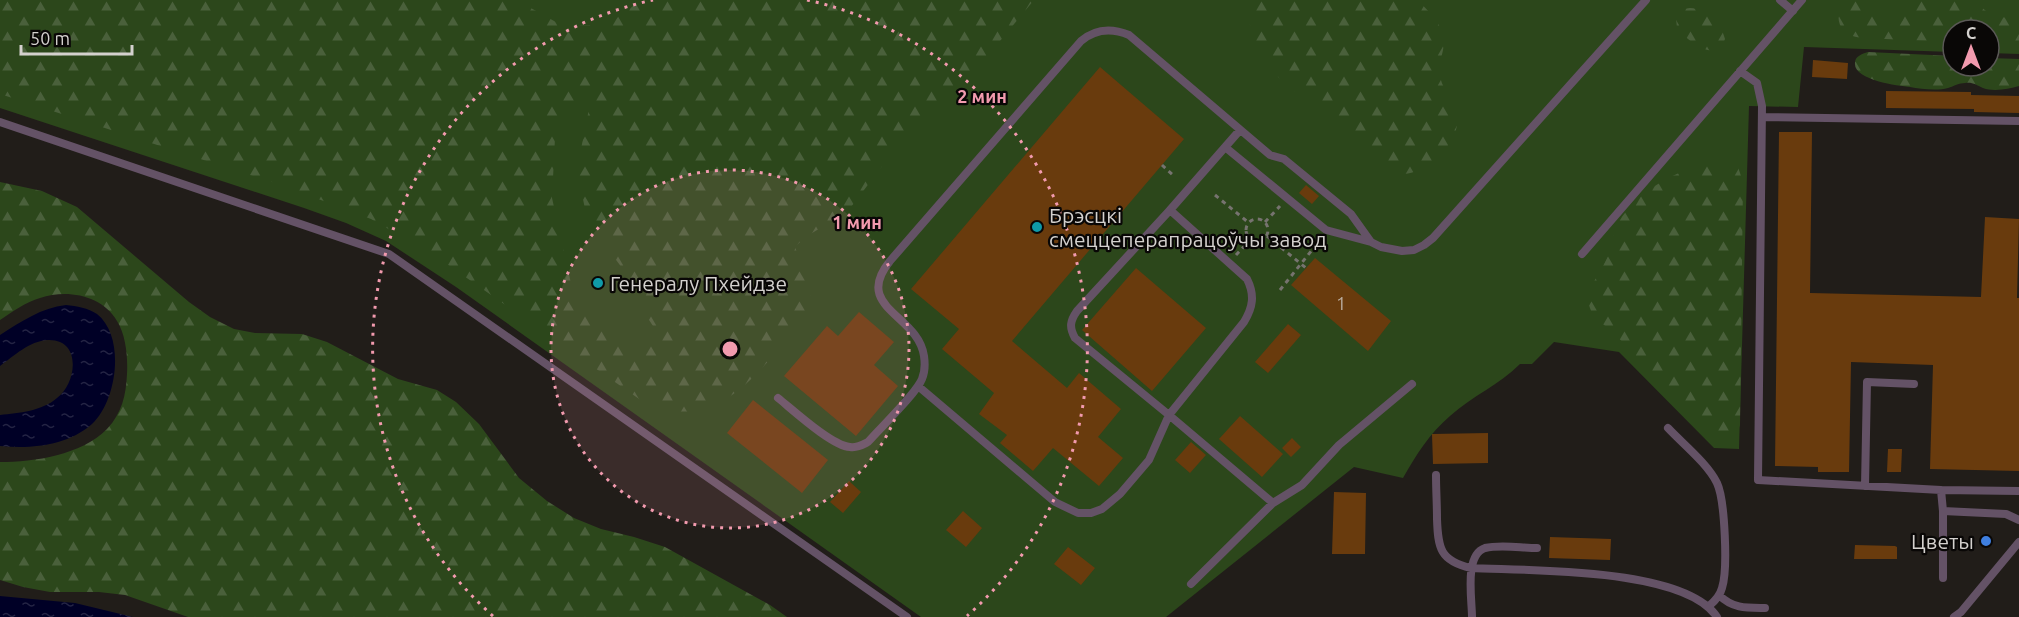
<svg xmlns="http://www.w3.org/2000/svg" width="2019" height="617" font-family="Ubuntu,sans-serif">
	<defs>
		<pattern id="forest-firs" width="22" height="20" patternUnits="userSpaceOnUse" patternTransform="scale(1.5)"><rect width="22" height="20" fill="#2c471b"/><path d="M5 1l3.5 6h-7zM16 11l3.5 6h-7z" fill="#4a603b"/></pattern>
		<pattern id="water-ripples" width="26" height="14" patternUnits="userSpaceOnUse" patternTransform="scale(1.5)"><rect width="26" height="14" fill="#000026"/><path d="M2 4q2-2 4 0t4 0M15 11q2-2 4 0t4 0" fill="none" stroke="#242444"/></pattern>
	</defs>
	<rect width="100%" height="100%" fill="#211d19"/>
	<!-- green -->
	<path fill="#2c471b" d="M0,0H2019V54L1989,53V30H1953V52L1804,47L1798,107L1749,106L1739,449L1714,448L1619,352L1554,342L1532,364H1520C1499,385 1472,396 1450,416C1429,434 1416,455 1403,478L1354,467L1166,617H921L456,287L386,241L346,223L304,208L0,108Z"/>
	<!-- forest -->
	<path fill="url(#forest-firs)" fill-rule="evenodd" d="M0,0H520L529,7L563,26L607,25L636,4L638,0H1034L976,70L886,161L848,211L804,238L795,247C800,263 812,277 811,294C809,317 793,332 779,349C742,392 704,431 642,401L434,255L371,219L284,186L0,94ZM585,104L589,109L577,169L585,209L605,245L628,276L634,297L653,326V335L645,343L621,342L574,297L552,198L555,138L574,105Z
		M1249,0H1417C1432,14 1447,28 1443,50C1441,60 1437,67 1440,77C1444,93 1455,102 1457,119C1460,142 1426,173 1404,174C1399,174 1393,170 1387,168L1281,80L1264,62L1254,42L1250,26Z
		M1847,0H1867C1878,12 1883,36 1903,20L1904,6L1901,0H1975C1985,14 2002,21 2019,16V45L1989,44V30H1953V42L1863,38C1856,37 1849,36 1844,31C1835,22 1838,7 1847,0Z
		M1690,8C1707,9 1721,23 1725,39C1716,65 1687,40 1677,28L1676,18L1683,9Z
		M1868,52L1953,56V66H1989V58L2019,59V86C2008,89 1994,92 1983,88C1976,85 1973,82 1965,83C1959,83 1954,86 1948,88C1937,91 1921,89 1910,87C1898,86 1853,80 1855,63C1855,56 1862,54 1868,52Z
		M1721,162H1731L1738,167L1743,182L1740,425C1726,471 1692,418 1677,402C1665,388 1653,375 1641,362C1631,350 1620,339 1609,329C1605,325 1599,322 1595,318C1593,315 1590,309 1589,305C1586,288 1599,276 1606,260C1610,250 1611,240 1615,230C1630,193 1684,164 1721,162Z
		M0,182L42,191L77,207L189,302L210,317L234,329L255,333L302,334L327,342L398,379L437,390L456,402L479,424L519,478L547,501L574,518L601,529L634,537L665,547L770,605L787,617H188L125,595L99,592H50L23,587L0,580V462C35,462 81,455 107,429C122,413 126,395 127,374C128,358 126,335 117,321C102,295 67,289 40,298C26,302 12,312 0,320Z"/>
	<!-- water -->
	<path fill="url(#water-ripples)" d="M66,305C77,306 88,308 97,314C126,337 117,401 92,424C67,446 32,449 0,446V415C19,413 42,411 57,398C77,383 82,339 48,340C29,341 14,356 0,366V335C22,321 41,308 66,305Z
		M0,596L75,603L133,617H0Z"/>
	<!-- building -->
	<path fill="#693b0d" d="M1813,60L1848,63L1847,79L1812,77Z
		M1100,67L1184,139L1012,341L1067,388L1079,373L1121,409L1098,437L1123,458L1099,486L1053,448L1033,471L1000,443L1007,435L979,414L994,393L942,349L959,329L911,289Z
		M1886,91L1971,92V95L2019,96V113L1974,112V109L1886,108Z
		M1779,132H1812L1810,293L1981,297L1985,217L2019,219L2017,298H2019V471L1930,469L1933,365L1851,362L1849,472H1818V467L1775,466Z
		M1306,185L1319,196L1312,204L1299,193Z
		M1315,258L1391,321L1368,351L1291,285Z
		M1136,268L1206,328L1152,391L1082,330Z
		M859,312L894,342L874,365L898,386L856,436L784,376L827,326L838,336Z
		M1288,324L1301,335L1268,373L1255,362Z
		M753,400L828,460L802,493L727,433Z
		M1240,416L1283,454L1262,477L1219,439Z
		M1488,433V463L1433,464L1432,434Z
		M1292,438L1301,447L1291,457L1282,448Z
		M1191,442L1206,455L1190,473L1175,460Z
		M1888,449H1902L1901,472H1887Z
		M849,481L861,492L843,513L830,502Z
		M1334,492L1366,493L1365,554H1332Z
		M963,511L982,528L966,547L946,530Z
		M1550,537L1611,539L1610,560L1549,558Z
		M1855,545L1895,546L1897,547V559H1854Z
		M1068,547L1095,568L1081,585L1054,564Z"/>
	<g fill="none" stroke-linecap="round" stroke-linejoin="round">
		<!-- path -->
		<path stroke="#76736f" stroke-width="3" stroke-dasharray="4.5 4.5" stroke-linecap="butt" d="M1162,165L1175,177
			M1215,195L1249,223
			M1246 230a11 11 0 1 1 22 0a11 11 0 1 1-22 0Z
			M1265,222L1280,206
			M1267,236L1306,268
			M1236,255L1251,239
			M1280,290L1320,240"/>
		<!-- lane -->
		<path stroke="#645266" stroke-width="8" d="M1780,0L1793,11
			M1740,71L1757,83L1762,106L1758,480L1941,490L1943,511L2006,514L2019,520
			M1762,117L2019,121
			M0,122L389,254L907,617
			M1225,147L1326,230L1371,242
			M1170,210L1077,311C1070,321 1069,327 1075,338L1169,415L1273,503L1302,485L1339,445L1412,384
			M1582,254L1802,0
			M918,386L1055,502L1078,513H1091L1102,509L1120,494L1149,460L1169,415L1244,322C1253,307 1255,295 1247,279L1170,210L1240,130
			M778,398C793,410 832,446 850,447C857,448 862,445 868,442C881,427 916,394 922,379C925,372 925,363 924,356C918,314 852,308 890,261L1081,41C1095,29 1112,28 1129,35L1270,155L1284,159L1351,214L1371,242L1381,247L1402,251L1414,250L1424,245L1433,238L1646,0
			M1668,428C1683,444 1708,464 1717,483C1725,500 1728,570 1722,588C1720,596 1715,601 1709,606
			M1436,475C1436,490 1437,504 1437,519C1438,548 1440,561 1471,568C1528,571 1684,567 1717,617
			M1865,486L1867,382L1914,384
			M1941,490L2019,491
			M1943,511V578
			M1191,584L1273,503
			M1719,595C1733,609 1747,608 1765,608
			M1472,617C1472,599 1464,555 1485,548C1501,544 1521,548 1537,548
			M1954,617L1961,612L2019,542"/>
	</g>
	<!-- distance rings -->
	<circle cx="730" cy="349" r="179" fill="#f29aae" fill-opacity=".12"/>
	<g fill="none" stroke="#f29aae" stroke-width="3" stroke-dasharray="3 6">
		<circle cx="730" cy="349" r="179"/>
		<path d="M493 616A357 357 0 0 1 653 0M807 0A357 357 0 0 1 967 616"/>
	</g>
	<!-- markers -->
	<g fill="#0f9aa8" stroke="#090706" stroke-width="2">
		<circle cx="1037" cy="227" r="6"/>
		<circle cx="598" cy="283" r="6"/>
	</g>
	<circle fill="#3f7fe0" stroke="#090706" stroke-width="2" cx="1986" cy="541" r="6"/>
	<g text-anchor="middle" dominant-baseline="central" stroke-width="4.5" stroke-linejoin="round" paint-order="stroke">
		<!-- number labels -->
		<g font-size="18" fill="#b9ac9e">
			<text x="1341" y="303">1</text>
		</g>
		<!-- poi labels -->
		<g font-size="21" fill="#d4d1ce" stroke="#090706" text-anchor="start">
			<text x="1049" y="215">Брэсцкі<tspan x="1049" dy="24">смеццеперапрацоўчы завод</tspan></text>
			<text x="610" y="283">Генералу Пхейдзе</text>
			<text x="1974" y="541" text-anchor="end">Цветы</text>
		</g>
	</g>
	<circle cx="730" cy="349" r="9" fill="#f29aae" stroke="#090706" stroke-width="3"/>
	<g font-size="18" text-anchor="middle" font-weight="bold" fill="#f29aae" stroke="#090706" stroke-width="4.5" stroke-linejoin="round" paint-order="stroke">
		<text x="982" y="103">2 мин</text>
		<text x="857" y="229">1 мин</text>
	</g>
	<!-- north arrow -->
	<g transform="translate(1971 48)"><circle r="28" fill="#090706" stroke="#5a5856" stroke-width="1.5"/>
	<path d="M0-4.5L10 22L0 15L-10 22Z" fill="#f29aae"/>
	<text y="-9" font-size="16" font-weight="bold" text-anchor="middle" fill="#d4d1ce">С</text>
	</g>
	<!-- scale -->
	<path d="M21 45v9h111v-9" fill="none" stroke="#d4d1ce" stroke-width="3"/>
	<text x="30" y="45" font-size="18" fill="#d4d1ce" stroke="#090706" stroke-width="4.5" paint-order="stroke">50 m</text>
</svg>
